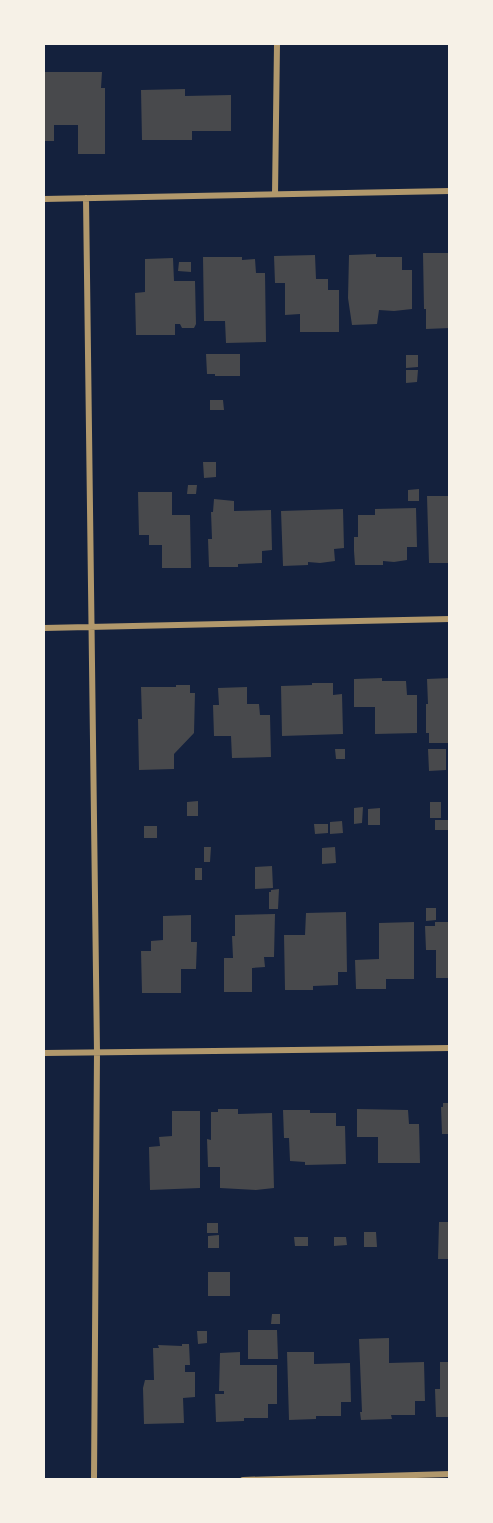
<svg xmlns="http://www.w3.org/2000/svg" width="493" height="1523" font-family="'Exo 2',sans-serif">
	<rect width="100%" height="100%" fill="#14213d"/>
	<!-- building -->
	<path fill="#48494c" d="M44,72H102L101,88H105V154H78V125H54V141H44Z
		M185,89V96L231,95V131H192V140H142L141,90Z
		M423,253H450V328L426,329V309H424Z
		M376,254V257H402V270H412V309L394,311L379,310L377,324L352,325L348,298L349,255Z
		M315,255L316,279H328V290H339V332H300V314L285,315V283H275L274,256Z
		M203,257H242V260L255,259L256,273H265L266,342L226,343L225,321H204Z
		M173,258L174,281H195L196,324L194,328H182L180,324H175V335H136L135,293L145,292V259Z
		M179,262H191V272L178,271Z
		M206,354H240V376H215V374H207Z
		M406,355H418V367L406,368Z
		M406,370H418L417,382L406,383Z
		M210,400H223L224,410H210Z
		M203,462H216V477L204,478Z
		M188,485H197L196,494H187Z
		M419,489V501H408V490Z
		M138,492H172V515H190L191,568H162V545H149V535H139Z
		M427,496H450V563H429Z
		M214,499L234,501V511L271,510L272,550L262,551V563L238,564V567H209L208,539H212L211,512H213Z
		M416,508L417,547H407V560L394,562L383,561V565H355L354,551V537H358V515H375V509Z
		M343,509L344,548L334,549L335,561L320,563L308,562V565L283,566L281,511Z
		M382,678V681H406L407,695H417V733L375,734V707H354V679Z
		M450,678V743H429V733H426V704H428L427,679Z
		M312,683H333V695L342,694L343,734L282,736L281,686L312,685Z
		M176,685H190V693H195L194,733L174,754V769L139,770L138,719H142L141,687H176Z
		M247,687V704H259L260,715H270L271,757L232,758L231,736H214L213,705H219L218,688Z
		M335,749H345V759H336Z
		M428,749H446V770L429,771Z
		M198,801V816H187V802Z
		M430,802H441V818H430Z
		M363,807L362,823L354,824V808Z
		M380,808V825H368V809Z
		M435,820H448V830H435Z
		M342,821L343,833L330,834V822Z
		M314,824H328V833L315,834Z
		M144,826H157V838H144Z
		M204,847H211L210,862H204Z
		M335,847L336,863L322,864V848Z
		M272,866L273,888L255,889V867Z
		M195,868H202V880H195Z
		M279,889L278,909H269V892H271V890Z
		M426,908H436V920L426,921Z
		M346,912L347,972H338V985L313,986V990H285L284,935H305L306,913Z
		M275,914L274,957H264L265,967L252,968V992H224V958H233L232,936H235V915Z
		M191,915V942H197L196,969H181V993H142L141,951H151V941L163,940V916Z
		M414,922V979H386V989H356L355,960L379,959V923Z
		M435,922H450V978H436V950H426L425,926H435Z
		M443,1103H450V1134H442L441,1107H443Z
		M218,1109H238V1114L272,1113L274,1188L256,1190L220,1188V1167H208L207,1139L211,1140V1112H218Z
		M357,1109L408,1110L409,1124H419L420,1163H378V1137H357Z
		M283,1110H310V1113H336V1126H345L346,1164L305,1165V1162L290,1161L289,1138H284Z
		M172,1111H200V1188L150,1190L149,1147L160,1146L159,1137L172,1136Z
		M439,1222H450V1259H438Z
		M207,1223H218V1233H207Z
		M364,1232H376L377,1247H364Z
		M219,1235V1248H208V1236Z
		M294,1237H308V1246H295Z
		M334,1237H346L347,1245L334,1246Z
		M208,1272H230V1296H208Z
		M272,1314H280V1324H271Z
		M248,1330H277L278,1359H248Z
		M197,1331H207V1343L198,1344Z
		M389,1338V1363L424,1362L425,1401H415V1415H391L392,1419L361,1420L360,1412H362L359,1339Z
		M182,1344H189L190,1365H185V1372H195V1397L183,1398L184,1423L144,1424L143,1388L145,1380H154L153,1348H159L158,1345L182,1346Z
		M240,1352V1365H277V1404H268V1418H244V1421L216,1422L215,1394H224V1391H219L220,1353Z
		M287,1352H314V1364L350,1363L351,1402H341V1416H316V1419L289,1420Z
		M440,1362H450V1417H436L435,1389H440Z"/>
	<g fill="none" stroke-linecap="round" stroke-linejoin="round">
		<!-- minor -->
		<path stroke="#b1986c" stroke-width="6" d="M275,194L277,44
			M86,198L97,1052L94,1480
			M44,199L450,191
			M44,628L450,619
			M44,1053L450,1048
			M243,1480L450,1474"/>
	</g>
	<!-- border -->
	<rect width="493" height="1523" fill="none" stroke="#f6f1e7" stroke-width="90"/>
</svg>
